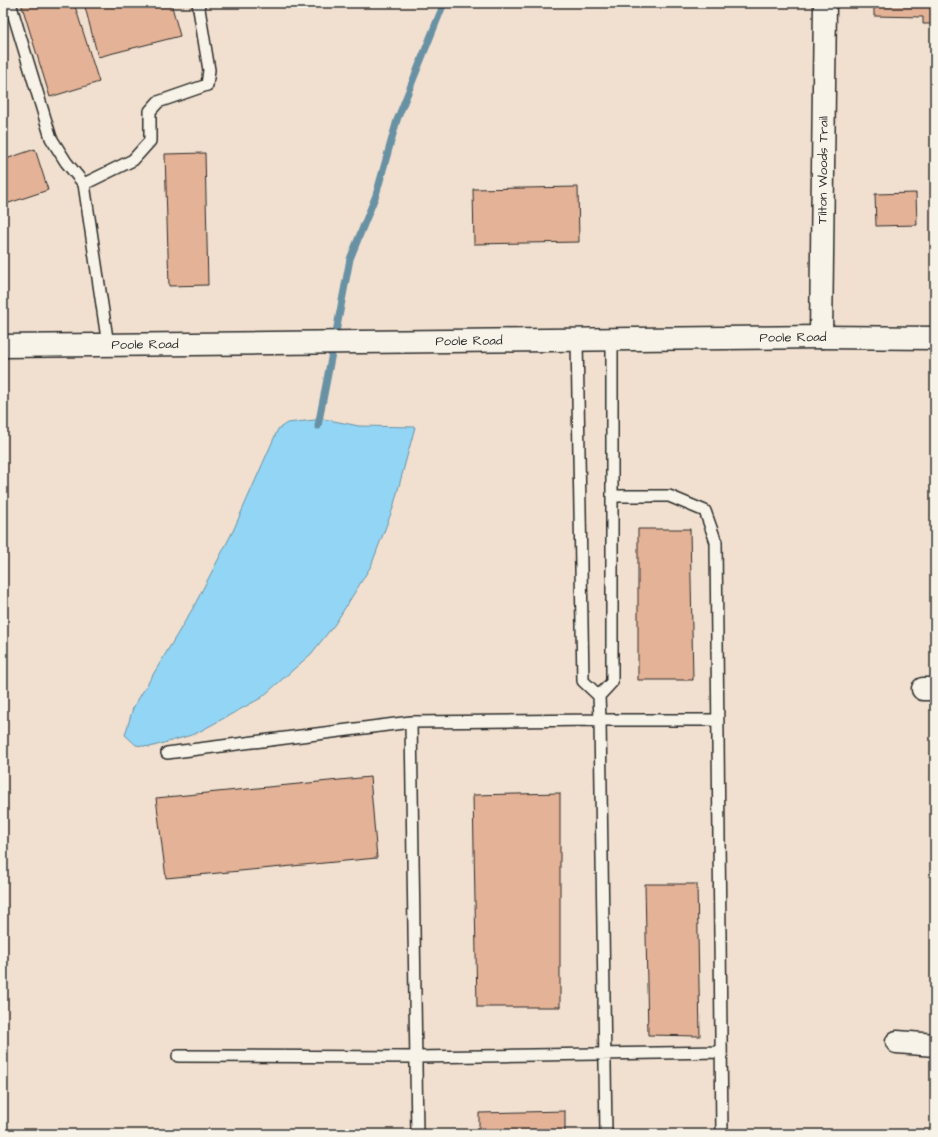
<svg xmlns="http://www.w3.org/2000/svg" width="938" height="1137" font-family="'Architects Daughter',sans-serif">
	<rect width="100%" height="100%" fill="#f1e0cf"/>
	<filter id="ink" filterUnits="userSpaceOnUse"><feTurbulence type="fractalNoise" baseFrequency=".025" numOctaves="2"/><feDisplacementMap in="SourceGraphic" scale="8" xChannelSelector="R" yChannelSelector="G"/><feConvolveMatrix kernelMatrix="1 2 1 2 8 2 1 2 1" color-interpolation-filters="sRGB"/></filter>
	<g filter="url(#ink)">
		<!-- water -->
		<path fill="#93d5f5" stroke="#6991a4" d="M324,419L359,426L415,427L393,508L371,566L335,624L311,654L261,698L195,734L150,747L136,745L125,735L133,708L193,608L233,531L278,429L287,423Z"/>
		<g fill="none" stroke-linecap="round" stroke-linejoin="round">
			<!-- stream -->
			<path stroke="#6991a4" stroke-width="7" d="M318,426L350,259L376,195L397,120L444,3"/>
		</g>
		<!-- building -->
		<path fill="#e4b296" stroke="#2b2b2b" d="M21,3H74L99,82L50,97Z
			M84,3H171L180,36L98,57Z
			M874,3H935V24H923V17L874,16Z
			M35,149L48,190L3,205V160Z
			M205,153L208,285L169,286L165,154Z
			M578,187L579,242L474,244L473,189Z
			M916,193L917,225L876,226L875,194Z
			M638,529H690L693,680H638Z
			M370,777L377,858L166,878L156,798Z
			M560,793V1007H477L473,795Z
			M645,884H697L700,1036L648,1035Z
			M565,1111V1134H479V1113Z"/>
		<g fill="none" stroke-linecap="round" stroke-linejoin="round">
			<!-- lane casing -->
			<g stroke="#2b2b2b" stroke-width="14">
				<path id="lane" d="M10,3L51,138L66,162L84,184L108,345
					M84,184L133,160L150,141V111L158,102L207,85L209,70L198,3
					M577,340L583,681L599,696L600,720H717
					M612,496H669L705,511L716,542L722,1134
					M599,696L612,682V340
					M167,753L411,722
					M178,1056L416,1057L721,1052
					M417,1134L411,722L600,720L606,1134"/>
			</g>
			<!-- street casing -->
			<g stroke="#2b2b2b" stroke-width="25">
				<g id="street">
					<path id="s1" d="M821,337L825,3"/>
					<path d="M923,689H935"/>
					<path d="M897,1042L935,1045"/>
				</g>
			</g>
			<!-- primary casing -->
			<g stroke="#2b2b2b" stroke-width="25">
				<g id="primary">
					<path id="s2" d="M3,346L821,337L935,338"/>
				</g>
			</g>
			<!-- lane -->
			<use href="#lane" stroke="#f7f3e8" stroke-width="11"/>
			<!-- street -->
			<use href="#street" stroke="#f7f3e8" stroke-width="22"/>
			<!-- primary -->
			<use href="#primary" stroke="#f7f3e8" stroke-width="22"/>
		</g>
	</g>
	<g text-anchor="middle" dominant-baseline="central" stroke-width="3.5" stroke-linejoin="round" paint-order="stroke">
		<!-- street labels -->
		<g font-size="13" fill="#2b2b2b" stroke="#f7f3e8">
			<text stroke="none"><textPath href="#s1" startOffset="167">Tilton Woods Trail</textPath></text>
			<text stroke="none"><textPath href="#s2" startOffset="790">Poole Road</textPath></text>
			<text stroke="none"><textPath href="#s2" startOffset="466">Poole Road</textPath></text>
			<text stroke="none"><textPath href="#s2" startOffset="142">Poole Road</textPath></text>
		</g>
	</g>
	<!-- margin -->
	<rect width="938" height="1137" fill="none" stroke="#f7f3e8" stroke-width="16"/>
	<rect x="8" y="8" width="922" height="1121" fill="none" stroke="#2b2b2b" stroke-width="1.5" filter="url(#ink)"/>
</svg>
